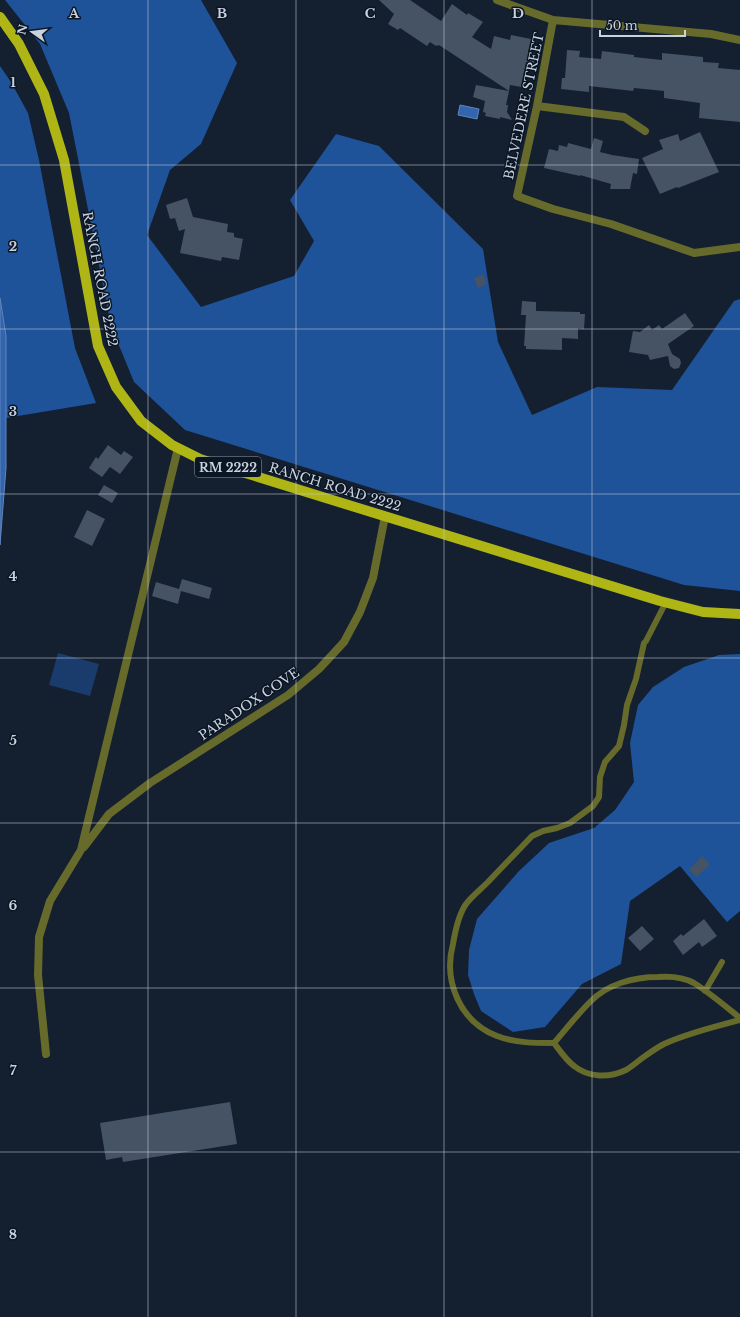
<svg xmlns="http://www.w3.org/2000/svg" width="740" height="1317" font-family="'Libre Baskerville',serif">
	<rect width="100%" height="100%" fill="#141f2f"/>
	<!-- green -->
	<path fill="#1a3c6c" d="M58,653L99,664L90,696L49,685Z"/>
	<!-- forest -->
	<path fill="#1e5299" d="M5,0H201L237,63L201,144L170,170L147,235L201,307L294,276L314,241L290,200L336,134L379,146L483,249L498,342L532,415L597,387L672,390L734,301L740,299V591L684,585L185,430L134,382L111,326L69,113L40,44Z
		M0,66L11,82L28,113L39,160L75,348L96,403L6,418V336L0,298Z
		M740,654V911L727,922L680,866L630,901L621,964L582,984L545,1027L513,1032L481,1011L474,994L468,975L469,950L477,919L519,871L549,843L594,828L615,810L634,782L630,743L638,705L653,687L684,667L719,655Z"/>
	<!-- water -->
	<path fill="#3265ae" stroke="#6086bc" d="M460,105L479,109L477,119L458,115Z
		M0,298L6,336V468L0,545Z"/>
	<!-- building -->
	<path fill="#465365" d="M379,0H410L441,21L452,4L467,15L468,13L483,22L472,37L491,49L494,36L510,40L511,35L531,39L528,52L535,54L534,63L526,62L521,87L510,85L509,91L439,45L438,46L437,45L436,46L430,42L427,46L400,28L398,30L388,24L394,14Z
		M567,50L580,51L579,57L601,59L602,51L634,55V57L662,60V53L703,57V62L719,63L718,68L740,70V122L699,118L700,103L664,98V91L634,88L633,91L589,86V92L561,89L562,78H565Z
		M476,85L509,91L506,105H508L507,112L512,120L500,117V119L485,116L486,113L483,112L485,101L473,97Z
		M700,132L719,172L678,188L677,187L660,194L642,158L663,149L659,140L678,134L680,141Z
		M594,138L603,141L600,152L612,155L639,159L637,174L633,173L630,189H610L611,184L580,175V176L544,168L549,149L558,151L559,145L567,147L568,143L591,149Z
		M187,198L193,217L228,224L227,232L234,233V237L243,239L239,260L222,257L221,261L180,253L185,229L179,231L175,218L170,219L166,205Z
		M483,274L487,284L478,288L474,278Z
		M522,301L536,302V311L580,312V314H585L584,329L578,328V339L562,338V350L526,349V346H524L526,315H521Z
		M685,313L694,326L668,344L672,354L680,359L681,363L679,368L674,369L670,366L668,356L650,360L648,355L629,352L633,331L640,332L649,325L652,330L659,325L662,329Z
		M108,445L121,455L124,451L133,457L120,474L110,467L102,477L89,468L96,457L98,459Z
		M104,485L118,493L112,503L98,495Z
		M87,510L105,519L92,546L74,537Z
		M182,579L212,588L209,599L181,591L178,604L152,596L156,582L179,589Z
		M702,856L710,864L697,877L689,870Z
		M704,919L717,936L702,947L699,942L683,955L673,941L681,934L683,936Z
		M642,926L654,939L640,951L628,938Z
		M230,1102L237,1144L123,1162L122,1157L106,1160L100,1123Z"/>
	<g fill="none" stroke-linecap="round" stroke-linejoin="round">
		<!-- lane -->
		<path stroke="#666a2b" stroke-width="6" d="M666,602L646,641L644,643L636,679L627,705L624,725L619,746L605,762L600,777L599,797L593,806L570,823L557,828L543,831L532,836C517,852 502,867 488,882C481,889 472,896 466,904C459,914 455,932 453,944C443,981 460,1022 497,1036C515,1043 535,1043 554,1043C566,1029 577,1015 590,1002C607,984 634,977 658,977C670,976 683,977 694,983C710,993 725,1006 740,1018
			M705,991L722,962
			M554,1043C560,1051 566,1060 574,1066C589,1078 609,1078 626,1070C631,1067 636,1063 641,1059C648,1054 656,1048 664,1044C688,1033 714,1027 740,1020"/>
		<!-- street -->
		<path stroke="#666a2b" stroke-width="8" d="M497,0L553,20L711,34L740,40
			M553,20L537,106L517,196L553,209L611,224L694,253L740,247
			M537,106L624,117L645,131
			M84,847L109,814L150,783L288,695L319,669L344,642L360,612L373,578L385,516
			M46,1054L38,975L39,937L50,901L81,850L178,448"/>
		<!-- primary -->
		<path stroke="#afb514" stroke-width="10" d="M0,17L19,44L44,94L64,160L98,346L116,387L141,421L172,445L200,459L329,499L660,601L703,612L740,614"/>
	</g>
	<!-- grid -->
	<path fill="none" stroke="#cad2dd" stroke-width="1" stroke-opacity="0.55" d="M148,0V1317M296,0V1317M444,0V1317M592,0V1317M0,165H740M0,329H740M0,494H740M0,658H740M0,823H740M0,988H740M0,1152H740"/>
	<g text-anchor="middle" dominant-baseline="central" stroke-width="3" stroke-linejoin="round" paint-order="stroke">
		<!-- shield labels -->
		<rect fill="#0b1625" stroke="#919aa6" stroke-width="1" x="195" y="457" width="66" height="20" rx="3"/>
		<g font-size="12" font-weight="bold" fill="#cad2dd">
			<text x="228" y="467">RM 2222</text>
		</g>
		<!-- street labels -->
		<g font-size="13" fill="#cad2dd" stroke="#0b1625">
			<text transform="translate(524 106) rotate(-78)">BELVEDERE STREET</text>
			<text transform="translate(100 279) rotate(79)">RANCH ROAD 2222</text>
			<text transform="translate(335 487) rotate(17)">RANCH ROAD 2222</text>
			<text transform="translate(249 704) rotate(-34)">PARADOX COVE</text>
		</g>
	</g>
	<g font-size="13" text-anchor="middle" font-weight="bold" fill="#cad2dd" stroke="#0b1625" stroke-width="3" stroke-linejoin="round" paint-order="stroke">
		<text x="74" y="18">A</text>
		<text x="222" y="18">B</text>
		<text x="370" y="18">C</text>
		<text x="518" y="18">D</text>
		<text x="13" y="87">1</text>
		<text x="13" y="251">2</text>
		<text x="13" y="416">3</text>
		<text x="13" y="581">4</text>
		<text x="13" y="745">5</text>
		<text x="13" y="910">6</text>
		<text x="13" y="1075">7</text>
		<text x="13" y="1239">8</text>
	</g>
	<!-- north arrow -->
	<g transform="translate(32 32) rotate(284)" stroke="#0b1625" stroke-width="3" paint-order="stroke">
	<path d="M0-3L7 15L0 10L-7 15Z" fill="#cad2dd"/>
	<text y="-6" font-size="11" font-weight="bold" text-anchor="middle" fill="#cad2dd">N</text>
	</g>
	<!-- scale -->
	<path d="M600 30v6h85v-6" fill="none" stroke="#cad2dd" stroke-width="2"/>
	<text x="606" y="30" font-size="12" fill="#cad2dd" stroke="#0b1625" stroke-width="3" paint-order="stroke">50 m</text>
</svg>
